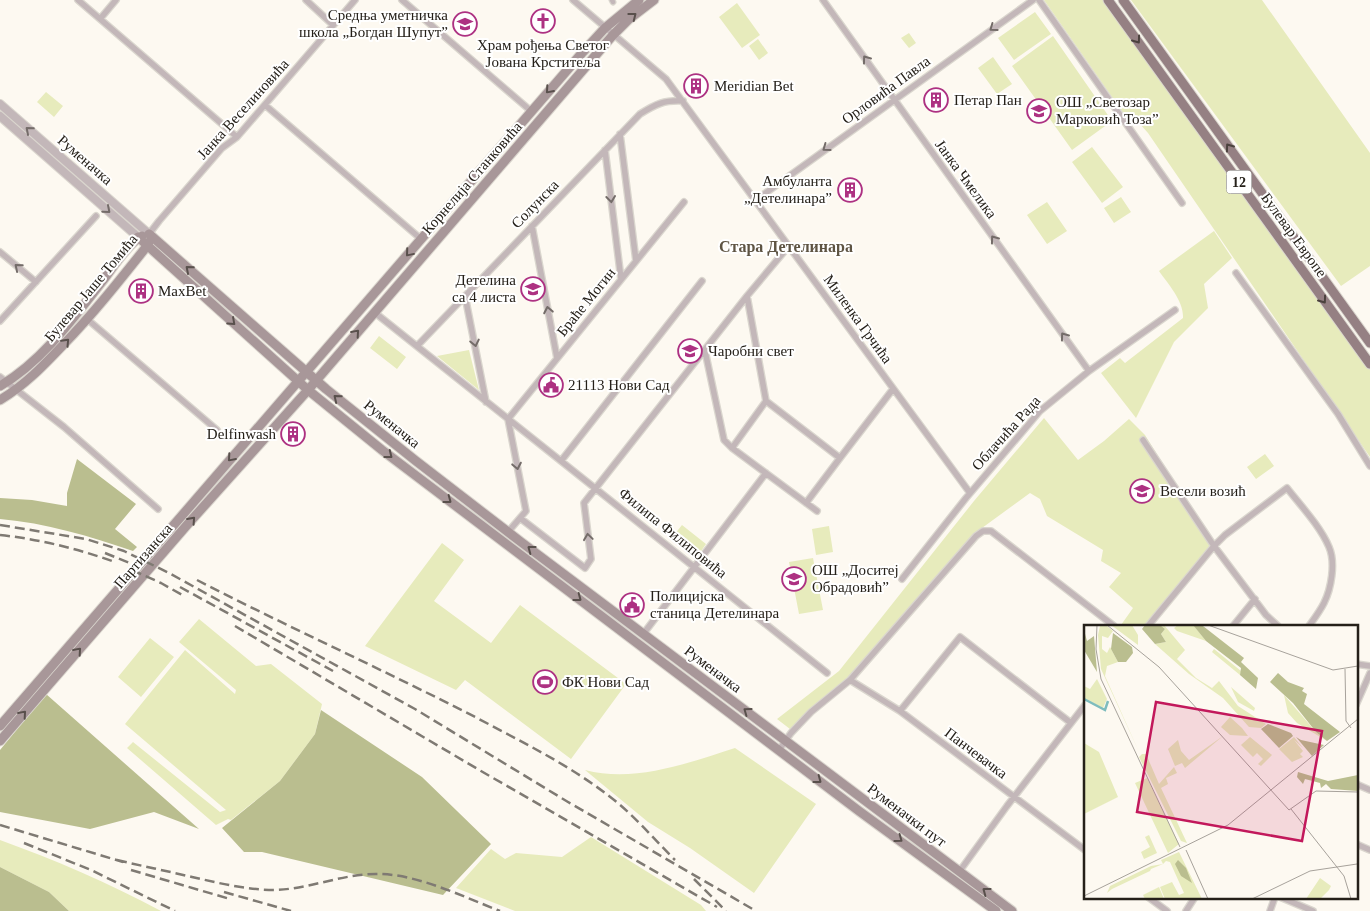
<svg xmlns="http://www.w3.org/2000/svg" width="1370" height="911" font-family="'Times New Roman',serif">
	<rect width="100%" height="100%" fill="#fdf9f1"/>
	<!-- green -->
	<path fill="#e7ebbc" d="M1044,0H1103L1370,367V457L1148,133L1131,114L1126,117Z
		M1131,0H1262L1370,153V266L1341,286Z
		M737,3L760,35L742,48L719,17Z
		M1035,12L1051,34L1014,60L998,38Z
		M909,33L916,43L909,48L901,38Z
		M1053,36L1112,121L1072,150L1012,66Z
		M758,39L768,53L759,60L749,46Z
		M993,57L1012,84L997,94L978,68Z
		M46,92L63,106L54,117L37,102Z
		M1092,147L1123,187L1102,203L1072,162Z
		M1121,197L1131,212L1114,223L1104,208Z
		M1047,202L1067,231L1047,244L1027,215Z
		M1214,231L1232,258L1204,284L1208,308L1174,342L1136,418L1101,373L1120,358L1125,363L1183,318C1184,301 1168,284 1159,271Z
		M379,336L406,357L397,369L370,348Z
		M469,350L479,390L437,356Z
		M1044,418L1078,460L1104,441L1129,419L1145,435L1214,546L1148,626L1121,625L1133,608L1109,587L1121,573L1101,561L1103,550L1047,516L1040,499L1030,493L982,528L850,680L790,729L777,719L839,671L974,501Z
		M1265,454L1274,466L1256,479L1247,467Z
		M682,525L706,544L699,554L674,535Z
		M829,526L833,552L816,555L812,529Z
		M442,543L464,560L434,601L491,643L520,605L626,684L571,759L465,680L456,690L365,646Z
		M813,558L823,610L799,614L789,562Z
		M199,619L256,666L271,664L322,704L315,734L280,781L231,820L228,819L216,825L127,748L133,742L220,812L226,810L125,724L185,650L235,694L236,690L179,642Z
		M150,638L174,657L141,697L118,677Z
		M735,748L816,804L754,893L690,848L648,822L585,770C635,783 688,763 735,748Z
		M591,837L701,905L706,911H515L456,888L491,849L505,859L516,853L562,857Z
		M0,840C55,860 109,883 161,911H69L49,892L0,867Z"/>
	<!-- forest -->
	<path fill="#babe8f" d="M77,459L136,504L115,529L137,547L133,551C89,536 46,523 0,519V498L32,500L67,506V493Z
		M46,694L199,829L154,812L90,829L0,812V750Z
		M321,710L422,777L491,844L443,895L262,852H244L222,828L280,781L315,734Z
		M0,867L49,892L69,911H0Z"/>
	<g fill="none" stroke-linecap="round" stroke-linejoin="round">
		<!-- pedestrian casing -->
		<g stroke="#dad6ce" stroke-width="7">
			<path id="pedestrian" d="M612,0L613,2"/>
		</g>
		<!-- minor casing -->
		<g stroke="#dad6ce" stroke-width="8">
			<path id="minor" d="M78,0L237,137
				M306,0L333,25
				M402,0L531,111
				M573,0L666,79L970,493
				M823,0L1089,371
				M1039,0L1182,203
				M100,19L116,0
				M265,105L421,239
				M620,134L636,261
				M605,150L621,279
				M756,200L1033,0
				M532,226L557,358
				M149,234L159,221L222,148L237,137L355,0
				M0,252L36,282
				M1236,273L1338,414L1370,466
				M465,296L486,402
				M374,312L827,673
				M87,319L217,430
				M0,321L96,216
				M417,346L640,114C656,104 664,100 683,101
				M705,351L724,440L732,448
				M0,377L64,427L158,509
				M766,401L747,296L788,247
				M1143,440L1214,546L1266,615L1278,626
				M840,458L893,389
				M561,461L702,281
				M806,503L840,458L766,401L732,448L817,511
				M520,518L585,568L591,559L584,503L747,296
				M508,532L526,511L508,419L684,202
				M902,579L966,498L1040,411L1089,371L1175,310
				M1148,626L1214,546L1225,535L1287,488C1301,506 1320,526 1329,547C1336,563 1331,589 1324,603C1320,611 1314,619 1309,626
				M1233,626L1255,599
				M644,633L766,473
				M1356,664L1370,666
				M850,680L900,711L1085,850
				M1356,705L1370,673
				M900,711L960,637L1071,723
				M779,750L791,733L811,712L850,680L976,536L983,531H991L1114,626
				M1356,784L1370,790
				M1356,844L1370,850
				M959,872L1007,806L1085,705
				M1148,897L1167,911
				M1280,897L1313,911
				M1186,911L1195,897
				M1270,911L1275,897"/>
		</g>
		<!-- tertiary casing -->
		<g stroke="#dad6ce" stroke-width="10">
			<path id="tertiary" d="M0,104L149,234
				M0,116L138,237"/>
		</g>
		<!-- secondary casing -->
		<g stroke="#dad6ce" stroke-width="11">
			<path id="secondary" d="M149,234L326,389L416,461L521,542L1012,911
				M138,237L308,390L382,450L859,811L996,911
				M0,386C43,361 74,317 104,279C113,267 129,242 142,236
				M0,400C25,385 43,366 63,345C93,314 120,280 147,246L149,242
				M0,726L582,53L605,28L639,0
				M0,741L187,525L308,390L613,35L628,20L654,0"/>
		</g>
		<!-- primary casing -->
		<g stroke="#dad6ce" stroke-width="11">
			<path id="primary" d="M1108,0L1370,364
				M1123,0L1370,343"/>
		</g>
		<!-- pedestrian -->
		<use href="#pedestrian" stroke="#c3b7b9" stroke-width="4.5"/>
		<!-- minor -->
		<use href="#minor" stroke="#c3b7b9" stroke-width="5.5"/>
		<!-- tertiary -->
		<use href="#tertiary" stroke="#c3b7b9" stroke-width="8"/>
		<!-- secondary -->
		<use href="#secondary" stroke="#a89799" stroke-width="9"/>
		<!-- primary -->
		<use href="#primary" stroke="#958083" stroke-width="9"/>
		<!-- rail -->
		<path stroke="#7f7a73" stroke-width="2.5" stroke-dasharray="10 5" stroke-linecap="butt" d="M0,525L86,539L124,551L169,573L415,709L568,802L756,911
			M0,535C38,539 75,548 112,561
			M105,553L142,568
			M132,570L161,583L184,596
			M197,580C290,628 386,671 479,719C524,743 569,765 609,796C634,815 653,838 675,860
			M180,587L333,671
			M235,626L481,771L717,907
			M0,825L123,862
			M24,843L91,870L175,911
			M117,860C142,866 167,871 192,877C219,883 246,890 275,890C309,889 342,874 376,874C415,873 464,897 500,911
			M131,870L230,899
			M694,879L726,911
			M224,892L291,911"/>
	</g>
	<!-- one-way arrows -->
	<defs><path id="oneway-chevron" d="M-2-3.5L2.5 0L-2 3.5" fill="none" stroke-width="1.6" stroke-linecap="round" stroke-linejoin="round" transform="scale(1.25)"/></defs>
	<g stroke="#59504c">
		<use href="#oneway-chevron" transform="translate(633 16) rotate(-38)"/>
		<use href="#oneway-chevron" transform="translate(549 90) rotate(131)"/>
		<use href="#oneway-chevron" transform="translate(409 253) rotate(130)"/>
		<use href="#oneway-chevron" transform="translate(189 269) rotate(-139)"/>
		<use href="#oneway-chevron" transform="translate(232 322) rotate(42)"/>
		<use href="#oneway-chevron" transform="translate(356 333) rotate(-49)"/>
		<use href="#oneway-chevron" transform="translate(66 342) rotate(-47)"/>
		<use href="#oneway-chevron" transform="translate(337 398) rotate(-141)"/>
		<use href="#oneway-chevron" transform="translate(389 455) rotate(38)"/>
		<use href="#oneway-chevron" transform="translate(231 458) rotate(131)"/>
		<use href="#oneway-chevron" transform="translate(448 500) rotate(37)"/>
		<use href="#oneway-chevron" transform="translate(192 520) rotate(-48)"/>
		<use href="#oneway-chevron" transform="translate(531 549) rotate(-143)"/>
		<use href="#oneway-chevron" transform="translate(578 598) rotate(37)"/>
		<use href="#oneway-chevron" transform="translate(78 651) rotate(-49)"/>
		<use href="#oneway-chevron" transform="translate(747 711) rotate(-144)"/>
		<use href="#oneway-chevron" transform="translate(23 714) rotate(-49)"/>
		<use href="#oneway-chevron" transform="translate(818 780) rotate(37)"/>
		<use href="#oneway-chevron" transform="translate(899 839) rotate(36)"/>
		<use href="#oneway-chevron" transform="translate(986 891) rotate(-143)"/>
	</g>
	<g stroke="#746c69">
		<use href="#oneway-chevron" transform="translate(993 28) rotate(144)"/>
		<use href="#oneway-chevron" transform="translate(866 59) rotate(-126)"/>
		<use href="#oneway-chevron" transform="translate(29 130) rotate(-139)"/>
		<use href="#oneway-chevron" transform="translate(826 148) rotate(144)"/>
		<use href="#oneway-chevron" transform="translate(611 199) rotate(83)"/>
		<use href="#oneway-chevron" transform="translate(107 210) rotate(41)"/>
		<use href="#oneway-chevron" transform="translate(994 239) rotate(-126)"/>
		<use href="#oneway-chevron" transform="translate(18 267) rotate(-140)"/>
		<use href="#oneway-chevron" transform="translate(548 310) rotate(-101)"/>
		<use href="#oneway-chevron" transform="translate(1064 336) rotate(-126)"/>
		<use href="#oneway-chevron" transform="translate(475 343) rotate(78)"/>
		<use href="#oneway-chevron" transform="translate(517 466) rotate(79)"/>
		<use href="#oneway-chevron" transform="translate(588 537) rotate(-98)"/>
	</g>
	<g stroke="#4c423e">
		<use href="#oneway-chevron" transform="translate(1137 40) rotate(54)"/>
		<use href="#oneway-chevron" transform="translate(1229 147) rotate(-126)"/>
		<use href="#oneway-chevron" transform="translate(1323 300) rotate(54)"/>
	</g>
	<!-- icons -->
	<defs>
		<g id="church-ring" transform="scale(1.25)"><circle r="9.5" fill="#fff" stroke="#ad3182" stroke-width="1.5"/><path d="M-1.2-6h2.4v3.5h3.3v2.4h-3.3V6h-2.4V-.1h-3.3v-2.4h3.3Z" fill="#ad3182"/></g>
		<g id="school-ring" transform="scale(1.25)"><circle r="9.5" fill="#fff" stroke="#ad3182" stroke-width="1.5"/><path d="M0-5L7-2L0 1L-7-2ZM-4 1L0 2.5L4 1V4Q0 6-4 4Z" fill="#ad3182"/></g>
		<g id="building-ring" transform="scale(1.25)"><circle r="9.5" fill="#fff" stroke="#ad3182" stroke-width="1.5"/><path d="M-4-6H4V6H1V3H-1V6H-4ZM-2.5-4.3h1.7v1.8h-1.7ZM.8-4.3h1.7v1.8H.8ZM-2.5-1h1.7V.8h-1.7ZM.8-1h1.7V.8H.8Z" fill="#ad3182"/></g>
		<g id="civic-ring" transform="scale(1.25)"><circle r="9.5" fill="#fff" stroke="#ad3182" stroke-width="1.5"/><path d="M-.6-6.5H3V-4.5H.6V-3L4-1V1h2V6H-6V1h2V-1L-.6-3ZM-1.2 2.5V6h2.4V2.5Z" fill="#ad3182"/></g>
		<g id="stadium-ring" transform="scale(1.25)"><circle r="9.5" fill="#fff" stroke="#ad3182" stroke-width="1.5"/><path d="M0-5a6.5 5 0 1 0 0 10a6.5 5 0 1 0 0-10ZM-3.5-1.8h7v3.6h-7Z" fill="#ad3182"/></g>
	</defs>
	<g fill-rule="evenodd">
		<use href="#church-ring" x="543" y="21"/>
		<use href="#school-ring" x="465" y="24"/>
		<use href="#building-ring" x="696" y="86"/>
		<use href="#building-ring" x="936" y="100"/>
		<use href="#school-ring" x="1039" y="111"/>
		<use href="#building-ring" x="850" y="190"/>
		<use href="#school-ring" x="533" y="289"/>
		<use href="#building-ring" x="141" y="291"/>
		<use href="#school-ring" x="690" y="351"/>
		<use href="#civic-ring" x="551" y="385"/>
		<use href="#building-ring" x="293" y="434"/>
		<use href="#school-ring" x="1142" y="491"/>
		<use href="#school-ring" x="794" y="579"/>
		<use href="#civic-ring" x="632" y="605"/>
		<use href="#stadium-ring" x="545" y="682"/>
	</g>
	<g text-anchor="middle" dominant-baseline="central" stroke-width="4" stroke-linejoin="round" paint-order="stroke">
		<!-- shield labels -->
		<rect fill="#fff" stroke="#66635e" stroke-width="1" x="1226.5" y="170.5" width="25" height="23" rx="4"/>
		<g font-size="14" font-weight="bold" fill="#252019">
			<text x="1239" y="182">12</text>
		</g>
		<!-- poi labels -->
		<g font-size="15" fill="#252019" stroke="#fff" text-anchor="start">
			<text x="448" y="15" text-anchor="end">Средња уметничка<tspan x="448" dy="17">школа „Богдан Шупут”</tspan></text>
			<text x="543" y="45" text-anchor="middle">Храм рођења Светог<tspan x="543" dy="17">Јована Крститеља</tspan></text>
			<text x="714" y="86">Meridian Bet</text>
			<text x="954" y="100">Петар Пан</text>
			<text x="1056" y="102">ОШ „Светозар<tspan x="1056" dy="17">Марковић Тоза”</tspan></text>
			<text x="832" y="181" text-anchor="end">Амбуланта<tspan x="832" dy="17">„Детелинара”</tspan></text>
			<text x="516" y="280" text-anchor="end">Детелина<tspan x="516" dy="17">са 4 листа</tspan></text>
			<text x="158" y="291">MaxBet</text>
			<text x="708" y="351">Чаробни свет</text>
			<text x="568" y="385">21113 Нови Сад</text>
			<text x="276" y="434" text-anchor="end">Delfinwash</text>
			<text x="1160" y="491">Весели возић</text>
			<text x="812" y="570">ОШ „Доситеј<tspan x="812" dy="17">Обрадовић”</tspan></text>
			<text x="650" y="596">Полицијска<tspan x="650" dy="17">станица Детелинара</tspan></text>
			<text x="562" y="682">ФК Нови Сад</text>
		</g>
		<!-- street labels -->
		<g font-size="15" fill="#252019" stroke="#fff">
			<text transform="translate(886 90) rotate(-36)">Орловића Павла</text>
			<text transform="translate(243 109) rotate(-48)">Јанка Веселиновића</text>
			<text transform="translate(85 160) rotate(41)">Руменачка</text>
			<text transform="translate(472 178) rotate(-49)">Корнелија Станковића</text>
			<text transform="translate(966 179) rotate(54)">Јанка Чмелика</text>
			<text transform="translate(535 204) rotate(-46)">Солунска</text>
			<text transform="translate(1294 235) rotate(54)">Булевар Европе</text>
			<text transform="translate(91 288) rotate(-50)">Булевар Јаше Томића</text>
			<text transform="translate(586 302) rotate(-51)">Браће Могин</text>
			<text transform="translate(858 319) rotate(54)">Миленка Грчића</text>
			<text transform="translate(392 424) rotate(39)">Руменачка</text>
			<text transform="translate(1006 433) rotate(-48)">Облачића Рада</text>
			<text transform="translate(673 533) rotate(39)">Филипа Филиповића</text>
			<text transform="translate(143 556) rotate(-49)">Партизанска</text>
			<text transform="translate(713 669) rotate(37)">Руменачка</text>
			<text transform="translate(976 753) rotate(37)">Панчевачка</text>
			<text transform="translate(907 815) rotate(37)">Руменачки пут</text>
		</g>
		<!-- neighbourhood labels -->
		<g font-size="16" font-weight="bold" fill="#5e5443" stroke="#fff">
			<text x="786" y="246">Стара Детелинара</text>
		</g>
	</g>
	<!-- overview -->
	<g transform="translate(1084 625)">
		<rect width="274" height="274" fill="#fdf9f1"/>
		<path d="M22,0L29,6L24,13L18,11V24L23,28L26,22L34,37L23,41L21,51L56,129L17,44L14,10L16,1ZM27,0H48L54,10V20ZM76,0H80L101,25L93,34L112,53L128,63L135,56L154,81L182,99L177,103L165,102L139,73L105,49L71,19L82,17L77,9L81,4ZM94,0L110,1L122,16L93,6L90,3ZM130,24L157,46L156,50L128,27ZM13,54L23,74L19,83L0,73V61L6,64ZM147,62L171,83L170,86L154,77ZM200,70L232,107L243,116L213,98L204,88ZM146,92L158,103L164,111L146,110L137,102ZM139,111L101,143L98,138L91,141L84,124L94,115L97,126L105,135ZM166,112L188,130L177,141L174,139L179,134L173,128L169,132L157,120ZM210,112L219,123L210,115L219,126L216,129L219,132L208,137L195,124ZM0,118L15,127L34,172L0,189ZM58,129H62L75,159L90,142L93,148L82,153L84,159L77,163L103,218L97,216L55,132ZM63,153L95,219L84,228L51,158ZM65,210L73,228L60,234L57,227L66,222L61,212ZM95,227L118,274H81L76,262L88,257L95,270L100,268L86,237L82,236L79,239L67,244L66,246L28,264L23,268L26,261L67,241L79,239L77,235ZM236,253L247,261L245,265L236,274H222ZM75,262L80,274H61L59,270Z" fill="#e7ebbc"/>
		<path d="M61,0H76L81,4L77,9L82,17L71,19L58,4ZM109,0L119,1L160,33L157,37L174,53L172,64L156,50L157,43L122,16ZM0,5L3,16L10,11L13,47L0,25ZM29,8L48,22L49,28L42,37H34L27,24ZM194,48L204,57L220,63L218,66L223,69L220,79L256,107L243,116L232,107L209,78L186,57ZM184,99L207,108L209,111L195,123L177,104ZM212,112L217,115L240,120L228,131ZM214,147L244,156L274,150V166L247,164L242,159L237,163L236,158L221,154L219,159L213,152ZM94,235L102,243L108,258L97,251L91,239Z" fill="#babe8f"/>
		<path fill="none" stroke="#7ebcbd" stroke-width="2.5" d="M0,74L21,85L24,76"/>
		<path fill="none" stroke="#a7a29b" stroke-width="1" d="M13,0L12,24L17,54L96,222M23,0L75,42L205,185M124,0L249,45L274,41M261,44L262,96L267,103M207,184L260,251L267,274M205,185L232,166L274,167M102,225L124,274M0,271L144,200L274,94M168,274L226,246L273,239"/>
		<path fill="#c2185b" fill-opacity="0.15" stroke="#c2185b" stroke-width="2.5" d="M72,77L238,106L218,216L53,187Z"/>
		<rect width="274" height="274" fill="none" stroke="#252019" stroke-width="2.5"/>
	</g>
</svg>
